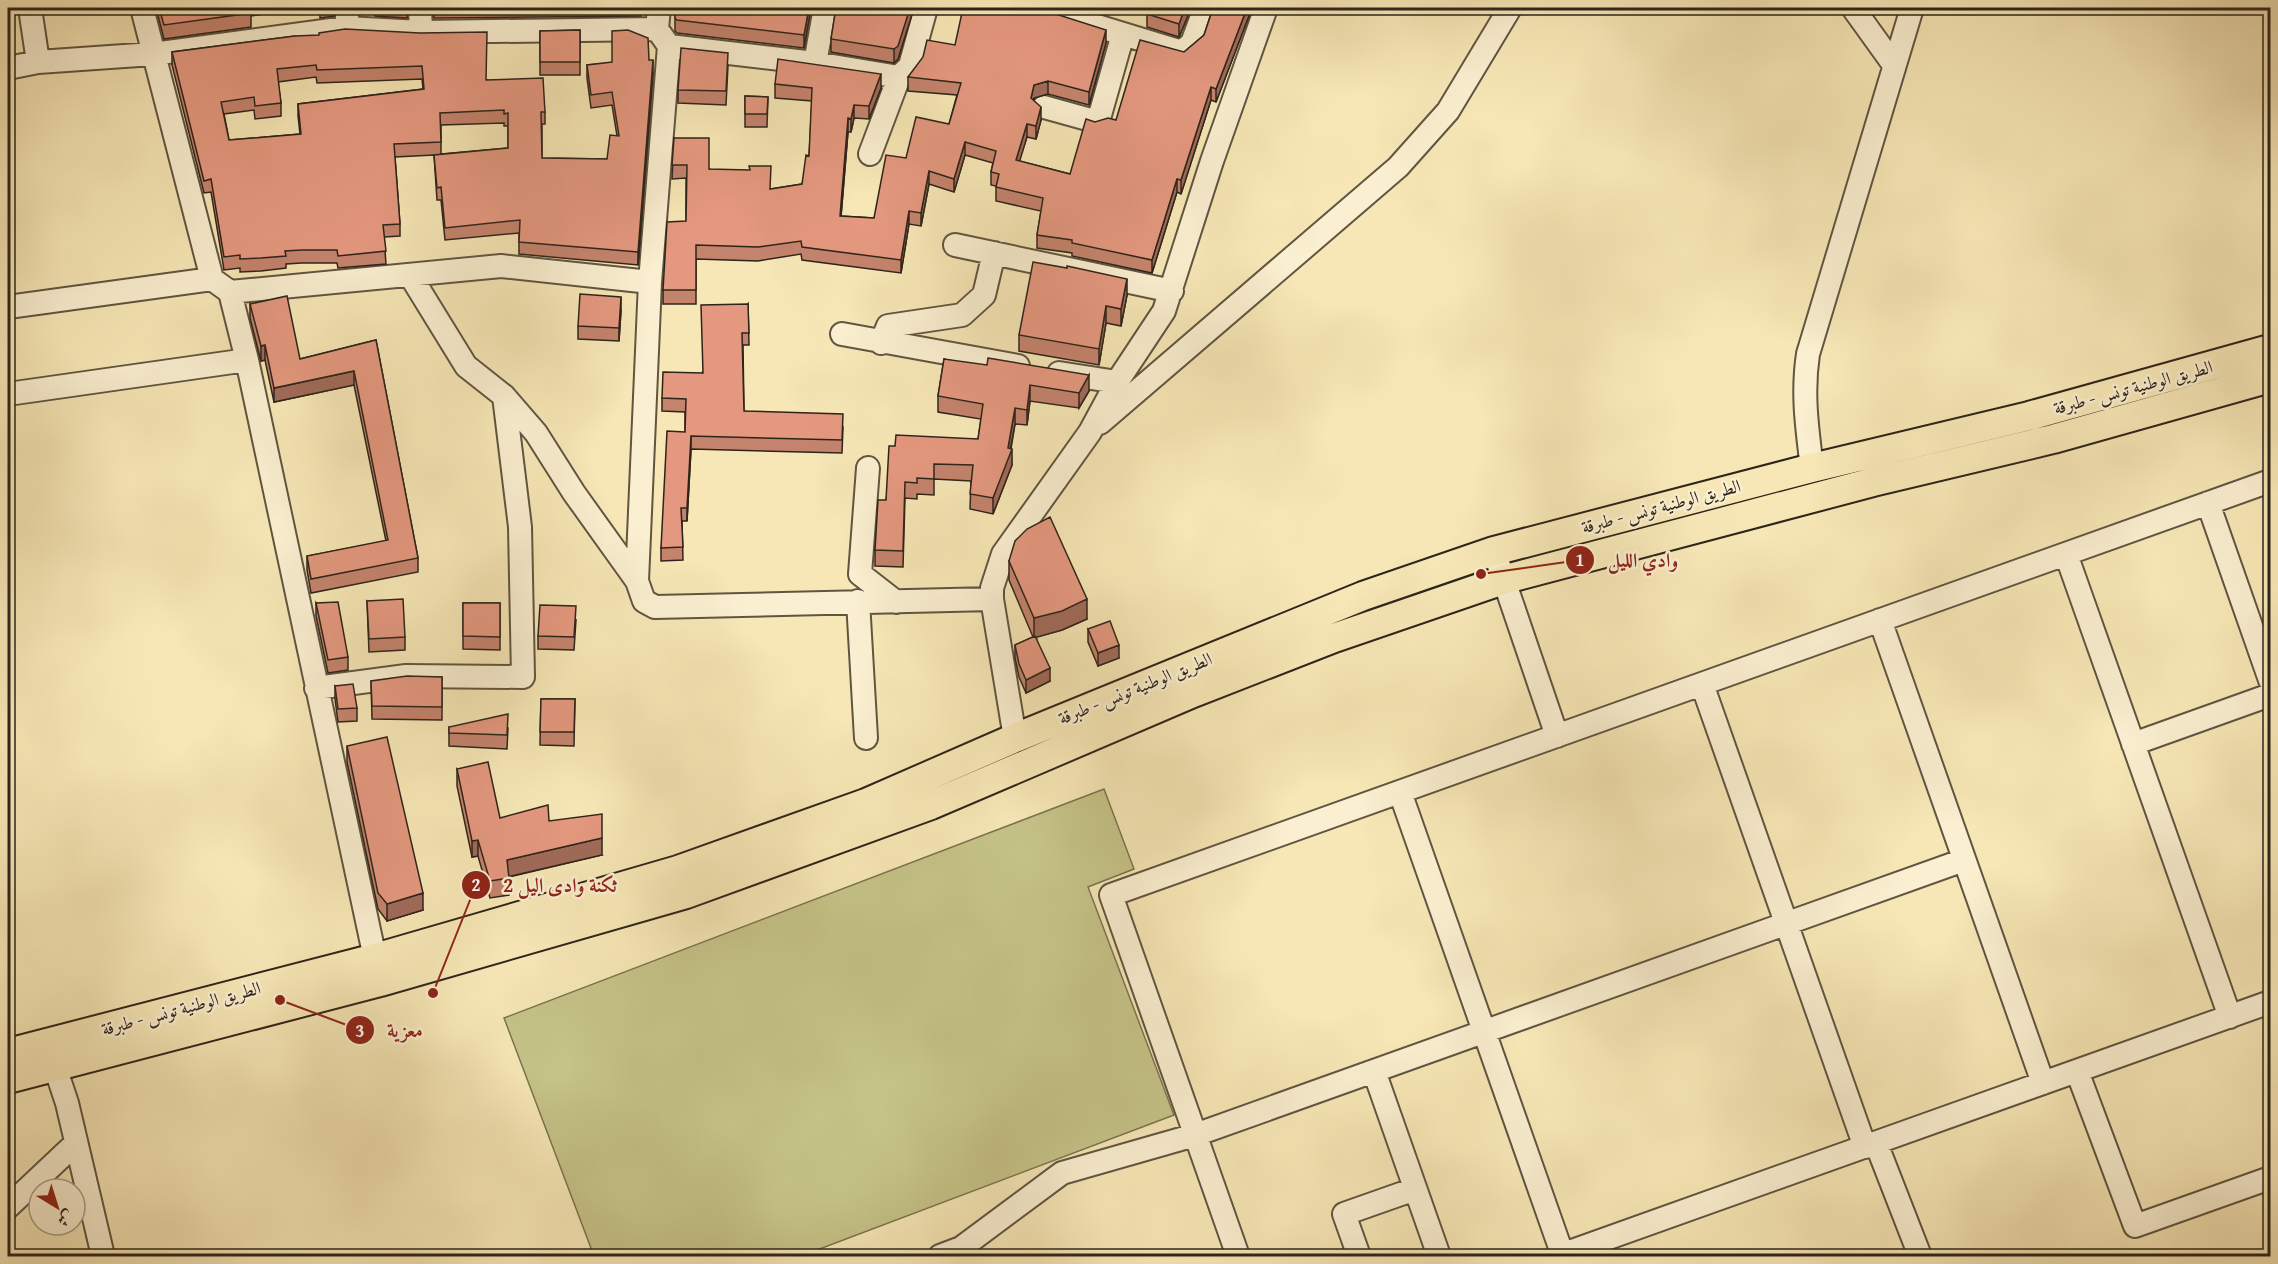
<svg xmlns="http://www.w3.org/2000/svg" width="2278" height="1264" font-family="'Gentium Book Plus',Amiri,serif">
	<rect width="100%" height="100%" fill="#f7e7b6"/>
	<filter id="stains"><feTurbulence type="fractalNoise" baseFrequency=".00333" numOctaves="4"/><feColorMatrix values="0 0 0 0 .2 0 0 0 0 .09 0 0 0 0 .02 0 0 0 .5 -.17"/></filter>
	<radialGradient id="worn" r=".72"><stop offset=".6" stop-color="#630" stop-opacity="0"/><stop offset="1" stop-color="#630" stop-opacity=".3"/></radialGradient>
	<!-- green -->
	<path fill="#c5c388" stroke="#7a7451" stroke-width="1.5" d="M1104,789L1134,869L1088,887L1174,1115L801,1256H594L504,1018Z"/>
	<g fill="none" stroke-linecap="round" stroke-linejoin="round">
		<!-- minor casing -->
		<g stroke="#605541" stroke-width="26">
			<path id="minor" d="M30,8L38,62
				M142,8L212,279L230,292L247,360L378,972
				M420,8L421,32L657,29L669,46L815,63L899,77L870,154
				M1048,8V11L1182,52L1192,43L1205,8
				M1853,8L1894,65
				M346,28L421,32
				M657,29L659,8
				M815,63L825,8
				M8,68L38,62L153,54L346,28L348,8
				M899,77L910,66L926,8
				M1044,107L1098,122L1123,34
				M955,245L1172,291
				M410,275L466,366L504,396L536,433L574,493L637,581
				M650,282L669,46
				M230,292L501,266L650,282L637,581L644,601L655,607L992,599
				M8,307L212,279
				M842,334L1018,366
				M881,343L888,326L962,315L984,295L994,253
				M1059,373L1117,382
				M8,394L247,360
				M1100,423L1398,167L1448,111L1510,8
				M868,468L860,574L896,602
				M1812,468C1807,428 1802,393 1808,354L1912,8
				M2208,503L2270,680
				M1494,551L1557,736
				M2066,554L2230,1017
				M858,601L866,738
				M1880,620L2043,1083
				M1702,684L1865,1147
				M316,688L406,676L523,677L520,527L504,396
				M1015,738L992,599V588L1003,554L1090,432L1117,382L1164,311L1212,161L1266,8
				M2133,744L2270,695
				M1400,792L1563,1256
				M50,1052L67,1103L103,1256
				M1374,1071L1439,1256
				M2077,1071L2135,1226L2270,1178
				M1876,1143L1920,1256
				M8,1207L76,1143
				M940,1256L961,1248
				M961,1256V1248L1062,1173L1195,1135L1964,860
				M1238,1256L1111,895L2270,481
				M1359,1256L1344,1214L1415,1189
				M1558,1256L2270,1002"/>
		</g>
		<!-- major casing -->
		<g stroke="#2e241a" stroke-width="32">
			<path id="major" d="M8,1053L375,958L678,870L866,803L1015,738L1363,596L1494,551L1812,468L2029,416L2270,349
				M8,1079L380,982L686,894L931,805L1193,693L1334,638L1506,579L1873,482L2053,439L2270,378"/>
		</g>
		<!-- minor -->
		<use href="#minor" stroke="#faefd0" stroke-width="22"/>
		<!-- major -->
		<use href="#major" stroke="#f7e7b6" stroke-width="28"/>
	</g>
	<!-- wall -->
	<path fill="#c4836d" stroke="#2e241a" stroke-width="1.5" fill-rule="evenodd" d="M156,8H334V16L320,18V13L299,14L298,9L251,16V27L164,39Z
		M375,8H408L407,18L375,16Z
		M432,8H641V16L434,18Z
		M675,8H811L804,48L677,33L675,31Z
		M836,8H914L898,59L894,63L831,52V39Z
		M1189,8V13L1179,37L1147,27V14Z
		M1213,8H1252L1216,102L1211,100L1181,194L1177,192L1152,273L1072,256V253L1037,248V235L1041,211L996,201V186L991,185V172L993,163L965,155L954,192L929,184L921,226L909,224L901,273L802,260L801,254L758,261L696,259V304H663V290L686,221V178L672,179L674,138L709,169L771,189L802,184L809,156L812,101L775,98V84L881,88L869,119L854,118L851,132H848L841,216L874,218L906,158L949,124L957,95L908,91V77L955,45L1106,43L1089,105L1048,94L1034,98V100L1041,120L1036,139L1027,137L1019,161L1070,174L1095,122L1116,120L1184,52L1204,35Z
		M580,30V75H540V31Z
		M295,36L487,80L545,112V124H542V158L607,159L617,136L612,105L591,108L587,78V65L649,60L653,73L638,265L519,254V233L445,240L441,200H437L434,155L395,157L400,224V236L384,237L386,264L338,268L337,263H302L286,264V268L261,271L240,272V268L224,270L211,192L204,193L172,65V52ZM316,77L317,83L422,79L423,89L298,104V116L300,134L229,140L224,114L254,110L255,119L281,116V103L278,82ZM504,123V126H508V148L441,154V125Z
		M728,66L726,105L678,103V90Z
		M745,96L768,97L767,127H745Z
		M1127,295L1121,326L1106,323L1099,365L1019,351V335Z
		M250,304L300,359L376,340L418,558V572L311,593L307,570V556L386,541L354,385L274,402L265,360L261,361L250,318Z
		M748,304L749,345H743L744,411L843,427L842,453L691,449L687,521H682L683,560L661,561V548L685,432V412L662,411V398L702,373Z
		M621,310L619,341L578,339V326Z
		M944,359L1089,391L1079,408L1030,401L1027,425L1015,424L1011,449L1012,465L993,514L970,509L971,481L934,479V495L917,494V499L905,498L903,567L875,566V550L886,500L895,446L978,439L981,419L938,412V396Z
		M1009,561L1087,619L1062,630L1036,637L1050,681L1026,693L1019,677L1015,658V645L1033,637L1009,580Z
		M367,601L405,637V650L369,652Z
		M316,603L348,657V670L328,673L316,616Z
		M463,603H500V650L463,649Z
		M576,620L574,650L538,649V636Z
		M1088,629L1119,658L1098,666L1088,642Z
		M442,677V720L372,719L371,681Z
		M335,686L357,708V721L338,722L335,699Z
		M541,699H575L574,746L540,745Z
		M449,727L508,728L507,749L449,746Z
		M347,746L423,910L387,921L378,909L347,762Z
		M457,769L500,818L549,821L602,855L509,877V895L490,898L478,856L472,857L457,786Z"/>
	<!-- shaded-wall -->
	<path fill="#a06a59" stroke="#2e241a" stroke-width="1.5" d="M809,8H811L804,48V35Z
		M910,8H914L898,59L894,63V49Z
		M1185,8H1189V13L1179,37V24Z
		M1247,8H1252L1216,102V89Z
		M1106,30V43L1089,105V92Z
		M653,60V73L638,265V252Z
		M881,74V88L869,119V106Z
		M1048,81V94L1034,98L1031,111V98L1034,85Z
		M1211,87V100L1181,194V180Z
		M854,105V118L851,132V119Z
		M1041,107V120L1036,139V126Z
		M848,118V132L840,229V216Z
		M1027,124V137L1016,173V160Z
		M965,142V155L954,192V179Z
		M929,171V184L921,226V213Z
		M1177,179V192L1152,273V260Z
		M909,211V224L901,273V260Z
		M1127,279V295L1121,326V309Z
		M621,297V310L619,341V328Z
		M1106,306V323L1099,365V349Z
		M265,345V360L261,361V346Z
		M354,371V385L274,402V388Z
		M1089,375V391L1079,408V393Z
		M1030,385V401L1027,425V410Z
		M1015,408V424L1009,456L1012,449V465L993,514V498L1008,448Z
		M691,436V449L687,521V508Z
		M1087,599V619L1062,630L1034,638V618Z
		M1119,645V658L1098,666V653Z
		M1050,668V681L1026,693V680Z
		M602,838V855L507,877V860Z
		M478,840V856L472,857V841Z
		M423,893V910L387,921V904Z"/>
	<!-- building -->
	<path fill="#e4987f" stroke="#2e241a" stroke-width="1.5" fill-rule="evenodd" d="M159,8H250L251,13L164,25Z
		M675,8H809L804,35L677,20L675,18Z
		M836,8H910L898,46L894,49L831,39Z
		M963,8H1037L1106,30L1089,92L1048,81L1034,85L1031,98L1041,107L1036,126L1027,124L1016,160L1070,174L1086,119L1095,122L1108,118L1116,120L1140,40L1184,52L1204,35L1213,8H1247L1216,89L1211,87L1181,180L1177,179L1152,260L1072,243V240L1037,235L1043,198L996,187L999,174L991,172L996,151L965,142L954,179L929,171L921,213L909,211L901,260L802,247L801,241L758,247L696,245V290H663L667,222L686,221L687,165H672L674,138H709V169L750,170L749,166H771L770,189L802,184L806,155L809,156L812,88L775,84L778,59L881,74L869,106L854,105L851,119L848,118L840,216L874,218L886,155L906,158L916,117L949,124L961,83L908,77L923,57L927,40L955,45Z
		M1149,8H1185L1179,24L1147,14Z
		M345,29L420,33L487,32L486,80L543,78L545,112H541L542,158L607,159L610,135L619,136L612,92L591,95L587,65L612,62V31L628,30L648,38L649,60H653L638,252L519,242L520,220L445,228L441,187L437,188L434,155L508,148V113L504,114V110L440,113L441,142L394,144L400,224L383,225L386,251L338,256L337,250H302L285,251L286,256L261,258L240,259V255L224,257L211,179L204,181L172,52L295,36L319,35V33ZM316,65L317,70L422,66L424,89L298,104L301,134L229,140L221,102L254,97L255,106L281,103L277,69Z
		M580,30V62H540V31Z
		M681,48L728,53L726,91L678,90Z
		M745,96L768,97L767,114H745Z
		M1033,262L1067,268V266L1127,279L1121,309L1106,306L1099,349L1019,335Z
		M580,294L621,297L619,328L578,326Z
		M287,296L300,359L376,340L418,558L311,579L307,556L388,540L354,371L274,388L265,345L261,346L250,304Z
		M748,304L749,333H742L744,411L843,414L842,440L691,436L687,508H681L683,547L661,548L667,431L685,432L686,399L662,398L663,372L703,373L701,305Z
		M988,358L1089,375L1079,393L1030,385L1027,410L1015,408L1008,448L1012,449L993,498L970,494L973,465L934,464V479L917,478V483L905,482L903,551L875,550L878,500H886L889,446H895L896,435L978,439L983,404L938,396L944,359L987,365Z
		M1050,517L1087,599L1062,611L1034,618L1009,561L1015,541L1027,529Z
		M403,599L405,637L369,639L367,601Z
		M338,602L348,657L328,660L316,603Z
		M463,603H500V637L463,636Z
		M540,605L576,606L574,637L538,636Z
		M1110,621L1119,645L1098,653L1088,629Z
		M1035,636L1050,668L1026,680L1019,664L1015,645Z
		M407,676L442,677V707L372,706L371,681Z
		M353,684L357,708L338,709L335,686Z
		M541,699H575L574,732H540Z
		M508,714L507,735L449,733V727Z
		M387,737L423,893L387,904L378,893L347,746Z
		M488,762L500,818L548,805L549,821L602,814V838L507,860L509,878L490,881L478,840L472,841L457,769Z"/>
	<g text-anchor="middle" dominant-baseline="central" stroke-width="5" stroke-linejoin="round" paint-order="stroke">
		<!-- street labels -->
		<g font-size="18" fill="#2e241a" stroke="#faefd0">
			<text transform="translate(2133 387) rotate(-15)">الطريق الوطنية تونس - طبرقة</text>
			<text transform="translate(1661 506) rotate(-15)">الطريق الوطنية تونس - طبرقة</text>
			<text transform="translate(1135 688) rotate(-22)">الطريق الوطنية تونس - طبرقة</text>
			<text transform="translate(181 1008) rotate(-15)">الطريق الوطنية تونس - طبرقة</text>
		</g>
	</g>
	<!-- callouts -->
	<path fill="none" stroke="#8f2418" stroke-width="2" d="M1481 574L1580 560M433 993L476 885M280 1000L360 1030"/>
	<g fill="#8f2418" stroke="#faefd0" stroke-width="2">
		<circle cx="1481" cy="574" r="6"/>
		<circle cx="433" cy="993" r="6"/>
		<circle cx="280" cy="1000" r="6"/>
		<circle cx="1580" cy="560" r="15"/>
		<circle cx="476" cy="885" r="15"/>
		<circle cx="360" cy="1030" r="15"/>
	</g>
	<g font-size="18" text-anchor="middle" font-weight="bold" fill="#fff">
		<text x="1580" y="566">1</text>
		<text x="476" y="891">2</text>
		<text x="360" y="1037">3</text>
	</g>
	<g font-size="20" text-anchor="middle" font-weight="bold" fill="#8f2418" stroke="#faefd0" stroke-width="5" stroke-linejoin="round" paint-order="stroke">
		<text x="1643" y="567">وادي الليل</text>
		<text x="560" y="892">ثكنة وادى اليل 2</text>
		<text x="405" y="1037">معزية</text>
	</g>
	<!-- margin -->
	<rect width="2278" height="1264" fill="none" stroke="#f7e7b6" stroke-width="30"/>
	<rect x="9" y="9" width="2260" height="1246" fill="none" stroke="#2e241a" stroke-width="3"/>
	<rect x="15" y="15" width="2248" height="1234" fill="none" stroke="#2e241a" stroke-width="1.5"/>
	<!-- north arrow -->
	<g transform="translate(57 1207) rotate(142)"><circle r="28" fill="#faefd0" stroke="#a89e87" stroke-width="1.5"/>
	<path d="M0-4.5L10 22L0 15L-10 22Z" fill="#8f2418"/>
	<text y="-9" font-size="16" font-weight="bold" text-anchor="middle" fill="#2e241a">ش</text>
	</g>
	<rect width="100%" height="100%" filter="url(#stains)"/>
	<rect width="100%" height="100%" fill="url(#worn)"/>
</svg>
